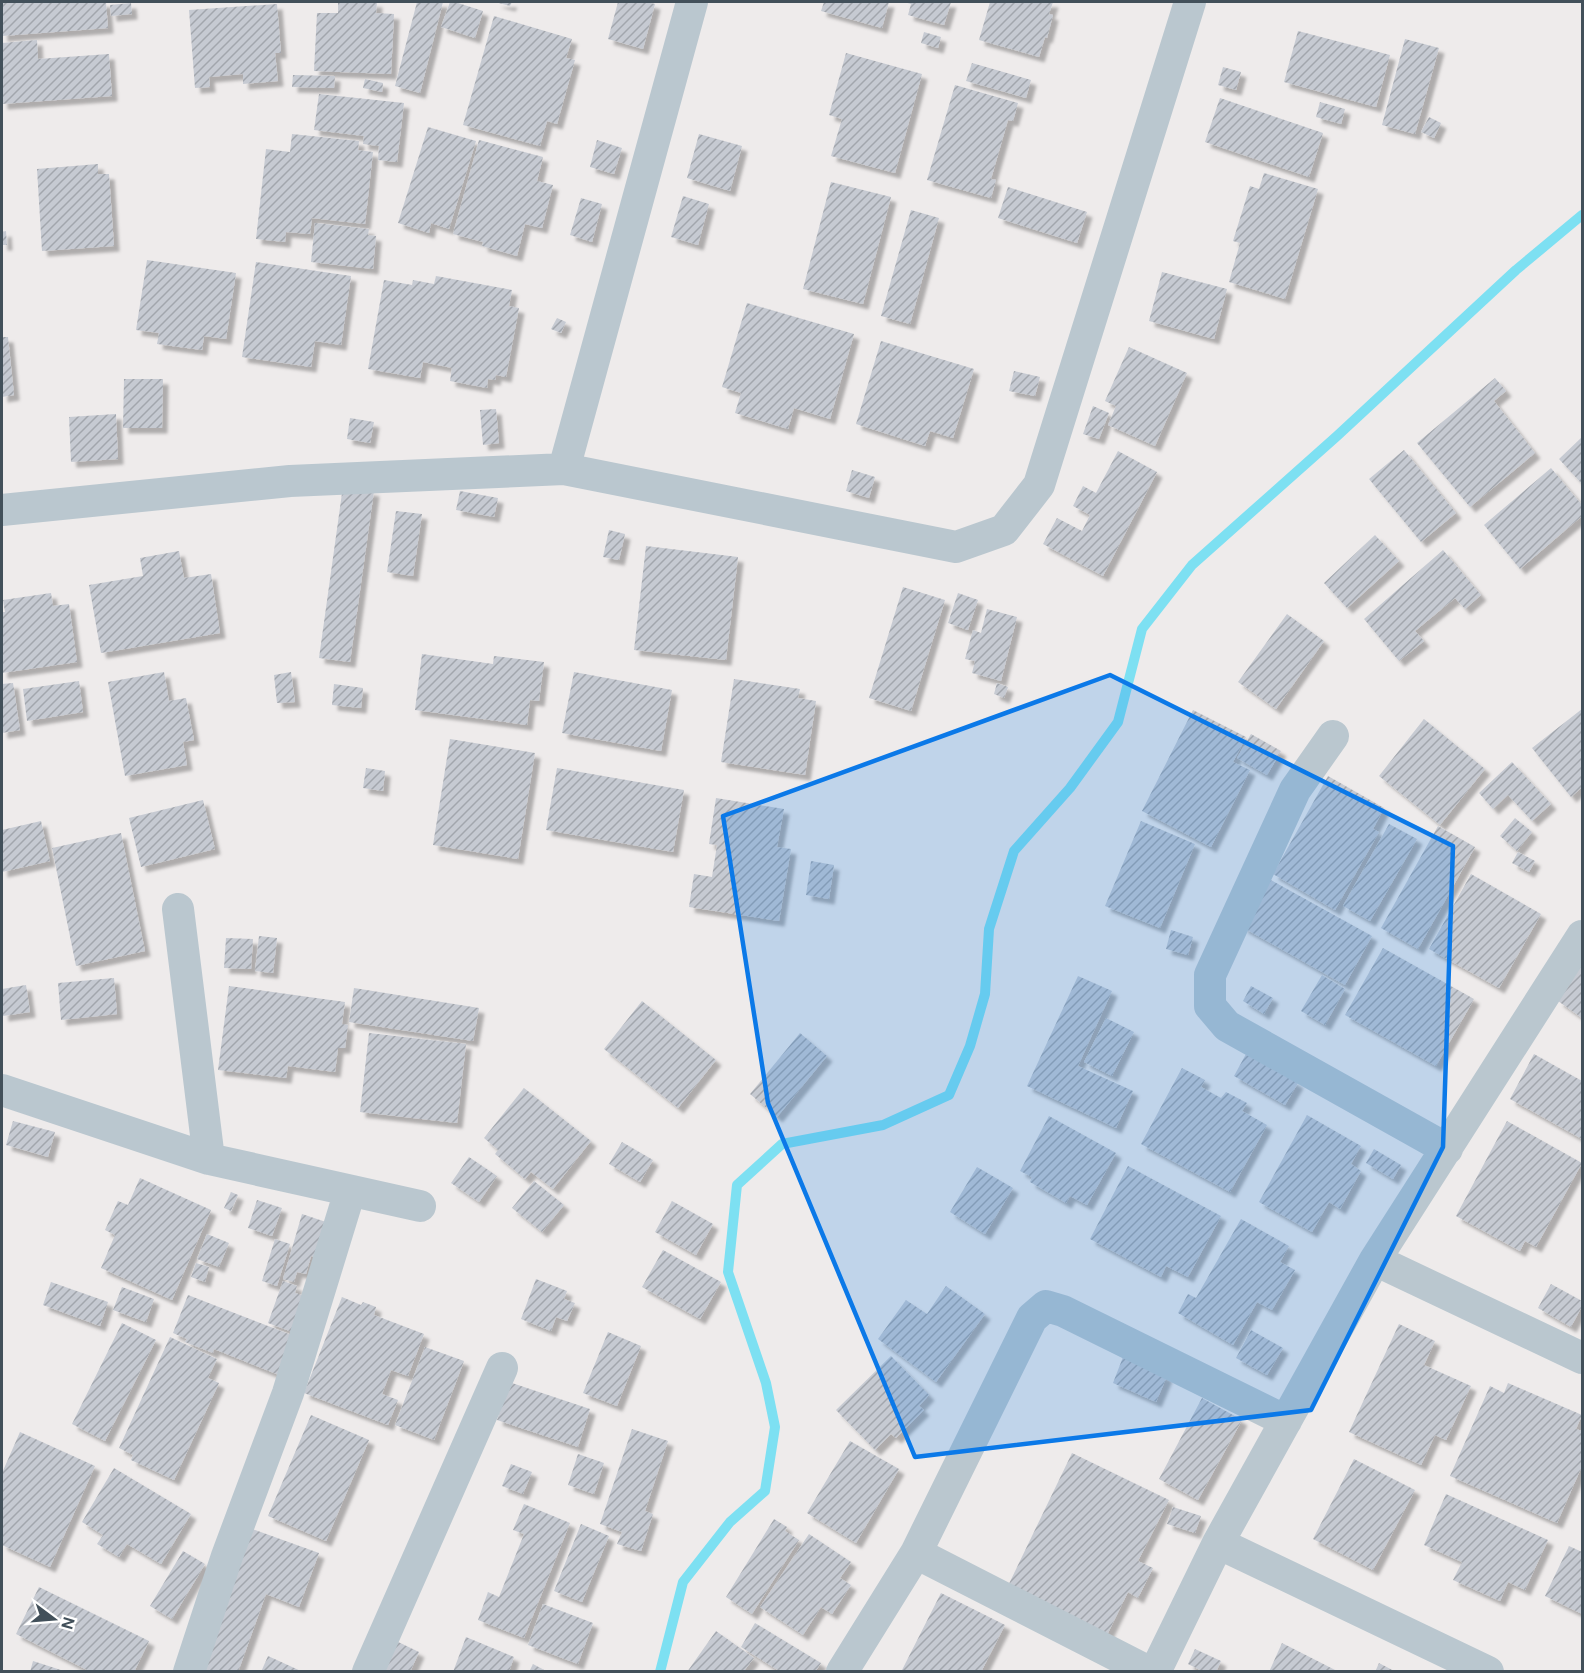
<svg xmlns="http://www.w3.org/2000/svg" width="1584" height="1673" font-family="'DM Sans',sans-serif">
	<defs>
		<pattern id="building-hatch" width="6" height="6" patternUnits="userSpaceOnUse" patternTransform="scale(1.5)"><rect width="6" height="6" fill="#c6cad2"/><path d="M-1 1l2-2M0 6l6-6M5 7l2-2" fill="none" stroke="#a2a6ad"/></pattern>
		<filter id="shadow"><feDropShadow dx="5.5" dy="5.5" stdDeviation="1.5" flood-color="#0004"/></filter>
	</defs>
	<rect width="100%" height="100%" fill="#eeebeb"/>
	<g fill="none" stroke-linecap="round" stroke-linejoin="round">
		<!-- stream -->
		<path stroke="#7de0f2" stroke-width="10" d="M660,1672L683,1582L730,1522L765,1491L775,1427L766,1383L728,1272L737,1185L782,1144L883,1125L949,1095L970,1046L985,994L989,929L1014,851L1070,788L1118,722L1142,629L1192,565L1337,436L1516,270L1582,215"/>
	</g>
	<!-- building -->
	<path fill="url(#building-hatch)" filter="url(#shadow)" d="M2,2H106L108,28L2,36Z
		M338,2H377L376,13L394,14L391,74L314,71L317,13H338Z
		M417,2H443L420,93L395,86Z
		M450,2H455L483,11L475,38L441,27Z
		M495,2H512L510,6Z
		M618,2H647L655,4L643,49L608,39Z
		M824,2H889L882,28L821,11Z
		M904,2H951L944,25L908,15L911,4Z
		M990,2H1053L1049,14L1053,15L1047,38L1045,37L1039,57L979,40Z
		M131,3L132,14L111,16L110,5Z
		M277,4L281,53H275L278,81L243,84V74L209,77L210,87L195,88L189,10Z
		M494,16L572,39L566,58L575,60L557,124L547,121L540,146L463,125Z
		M1298,31L1390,55L1376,107L1284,82Z
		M924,32L941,37L938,48L921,43Z
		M1405,39L1439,48L1415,134L1382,125Z
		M37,40L38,59L109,54L112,96L2,104V43Z
		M846,53L922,74L895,173L831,156L842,119L829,115Z
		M972,63L1031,80L1026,98L966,81Z
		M1223,67L1241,72L1236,90L1218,85Z
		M293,75L335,76L334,88L292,87Z
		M365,79L383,83L382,92L363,88Z
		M955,85L1018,103L1013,121L1008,120L991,179L996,180L991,198L927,180Z
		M319,94L404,103L397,162L378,160L379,146L363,144L364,136L314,130Z
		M1220,98L1323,133L1309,177L1205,142Z
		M1320,102L1345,109L1341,124L1316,117Z
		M1429,117L1441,123L1434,138L1421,132Z
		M428,127L476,141L449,229L431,223L429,233L398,223Z
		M292,134L359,141L358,150L373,152L365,224L312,218L310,234L286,232L285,242L256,239L266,149L290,152Z
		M699,134L742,146L730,191L687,178Z
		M479,140L543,157L537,181L553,185L542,228L525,224L517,256L482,246L483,242L453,234Z
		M597,140L622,148L614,174L590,167Z
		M98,164V174H109L114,246L42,251L37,169Z
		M1264,173L1318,189L1285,299L1229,282L1240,243L1233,241L1250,186L1259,189Z
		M831,182L891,197L863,304L803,289Z
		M1008,187L1087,212L1077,243L998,218Z
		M683,196L709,204L698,245L671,237Z
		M581,198L602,204L592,242L570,235Z
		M911,210L939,218L910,324L881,316Z
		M315,223L369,229L368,235L376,236L373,269L311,262Z
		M6,231L7,245H2V232Z
		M147,260L236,273L226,339L204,336L202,350L157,344L159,333L136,330Z
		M256,262L351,276L341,345L315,341L311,367L242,357Z
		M1162,272L1227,289L1214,339L1149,321Z
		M436,276L512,290L509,306L519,308L506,377L496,375L495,380L488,379L487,388L450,381L452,368L423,362L420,378L368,369L384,280L412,285L413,280L434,284Z
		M747,303L854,334L830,419L794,408L788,429L735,413L741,393L722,387Z
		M557,318L566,322L561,333L551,329Z
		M2,337H8L14,395L2,397Z
		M881,341L974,369L953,438L930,431L925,446L856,424Z
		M1129,347L1187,373L1155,446L1108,425L1116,406L1105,401Z
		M1014,371L1040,377L1035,396L1009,391Z
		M1495,378L1506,391L1494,401L1535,453L1470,507L1417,443Z
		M124,379H163L162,428H123Z
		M1093,406L1109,413L1099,439L1083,434Z
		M496,409L499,443L483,445L480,410Z
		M116,414L118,459L71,462L69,417Z
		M350,418L374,422L370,443L347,439Z
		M1582,437V484L1559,459Z
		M1404,450L1456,513L1421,542L1369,479Z
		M1118,451L1157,472L1103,576L1043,544L1057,518L1082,531L1090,515L1073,506L1083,486L1096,493Z
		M1551,468L1582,505V516L1520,569L1484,525Z
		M852,470L875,477L869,498L846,491Z
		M343,486L374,491L350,662L319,658Z
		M460,491L498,498L494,517L456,510Z
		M396,511L422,514L413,576L387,572Z
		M609,530L625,534L619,560L603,557Z
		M1375,535L1399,561L1347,608L1324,583Z
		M646,546L738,557L726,660L634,650Z
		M1443,550L1481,595L1465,609L1455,598L1415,631L1424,641L1399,661L1364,619Z
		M179,551L184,578L211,574L220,633L101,653L89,585L143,576L140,558Z
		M903,587L945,600L911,711L869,698Z
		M51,593L53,606L69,604L77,662L2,673V612H5L3,600Z
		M958,593L978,600L968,630L948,623Z
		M987,609L1017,617L1001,681L972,673L975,661L965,659L973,630L981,633Z
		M1287,614L1324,641L1276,709L1238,682Z
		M422,654L493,664L494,656L544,662L539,701L530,700L527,725L415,710Z
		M164,672L169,701L186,698L194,740L183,742L187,765L125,776L108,682Z
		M291,672L295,702L277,703L274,675Z
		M574,672L672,690L661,751L562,733Z
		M734,679L800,689L798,698L816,701L805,775L721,762Z
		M79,681L83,712L27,721L23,689Z
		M13,683L20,730L2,733V684Z
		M997,683L1008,687L1004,698L994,694Z
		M334,684L363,688L361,708L332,705Z
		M1582,709V787L1571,797L1532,748Z
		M1193,710L1246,737L1233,762L1250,770L1211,847L1142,811Z
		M1424,719L1485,769L1440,825L1379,776Z
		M1251,734L1281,751L1267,775L1237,758Z
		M450,739L535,753L518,859L433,845Z
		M1512,762L1551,804L1532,821L1508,795L1493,809L1479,793Z
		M366,768L385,771L383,791L363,788Z
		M557,768L684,790L673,852L546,830Z
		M1328,776L1384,808L1373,829L1379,832L1335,910L1273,874Z
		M716,798L784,809L777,847L791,849L779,921L689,907L694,874L712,877L717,845L709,844Z
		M203,800L215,849L141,867L129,818Z
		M1515,818L1532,832L1517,851L1500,836Z
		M41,821L50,861L2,872V830Z
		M1141,821L1195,844L1160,928L1105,906Z
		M1389,824L1417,839L1370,921L1343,906Z
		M1438,826L1475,847L1418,949L1381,928Z
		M121,833L145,951L76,966L52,848Z
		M1518,852L1535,861L1529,872L1512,863Z
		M811,861L834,865L829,899L806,895Z
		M1471,874L1541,914L1499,988L1429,949Z
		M1269,879L1372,936L1345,985L1242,927Z
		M1171,930L1193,937L1188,955L1166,949Z
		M259,936L277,938L273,973L255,971Z
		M226,938L253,939L251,969L224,968Z
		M1383,948L1474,999L1436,1066L1345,1015Z
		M1582,963V1018L1558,1001Z
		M1322,975L1345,989L1325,1025L1301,1011Z
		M1078,976L1112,991L1078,1066L1133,1091L1116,1128L1027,1086Z
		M114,978L117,1014L61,1020L58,983Z
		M26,985L30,1012L3,1016L2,989Z
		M229,986L345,1002L342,1024L348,1025L345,1048H338L335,1072L288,1066L286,1078L218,1070Z
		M1251,986L1273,998L1264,1014L1243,1001Z
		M354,988L479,1008L473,1041L349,1022Z
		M642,1001L716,1060L678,1108L604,1049Z
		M1106,1018L1134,1032L1112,1076L1084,1062Z
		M369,1033L466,1044L457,1123L360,1112Z
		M800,1033L827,1056L777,1117L750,1094Z
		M1246,1054L1298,1083L1285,1105L1234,1076Z
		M1534,1054L1582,1081V1139L1510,1099Z
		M1182,1068L1205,1080L1201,1087L1221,1098L1226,1092L1247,1103L1242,1111L1267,1125L1230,1192L1141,1144Z
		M524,1088L591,1141L553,1189L531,1172L525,1179L495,1154L498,1150L484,1138Z
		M1307,1115L1361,1146L1351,1164L1361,1171L1340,1209L1329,1202L1312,1232L1259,1202Z
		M1049,1116L1116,1153L1087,1205L1070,1196L1066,1203L1030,1182L1032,1177L1020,1171Z
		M13,1121L55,1132L48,1157L6,1145Z
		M1507,1121L1582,1163L1536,1247L1525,1241L1520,1251L1456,1216Z
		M622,1142L653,1160L640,1182L609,1164Z
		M1374,1149L1401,1165L1393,1179L1366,1163Z
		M469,1157L497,1176L479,1202L451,1183Z
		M1128,1166L1221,1216L1188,1277L1166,1266L1161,1277L1090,1239Z
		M977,1167L1013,1188L985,1234L950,1212Z
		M140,1178L211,1210L172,1300L101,1268L115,1235L105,1230L118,1201L128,1205Z
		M534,1181L564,1205L542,1232L512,1208Z
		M231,1192L238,1195L231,1211L224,1208Z
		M257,1200L282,1208L272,1236L248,1228Z
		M672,1201L713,1224L696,1255L655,1232Z
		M302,1214L326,1222L315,1257L311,1256L306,1274L297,1272L294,1282L283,1279Z
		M1241,1219L1289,1246L1280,1262L1295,1270L1272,1310L1257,1302L1233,1345L1178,1313L1188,1294L1196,1298Z
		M207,1234L229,1243L219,1267L197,1259Z
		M275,1239L290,1244L277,1286L262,1281Z
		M663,1250L721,1282L700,1319L642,1287Z
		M196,1263L209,1267L205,1282L191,1277Z
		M536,1279L567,1291L564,1299L575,1303L567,1321L556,1317L551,1331L521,1319Z
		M283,1281L297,1286L295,1293L308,1297L295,1333L268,1323Z
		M51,1282L108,1302L100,1326L43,1305Z
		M1551,1284L1582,1301V1306L1571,1327L1538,1308Z
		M946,1286L985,1314L936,1382L878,1339L906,1300L927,1314Z
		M122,1287L154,1299L146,1322L113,1310Z
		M188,1295L294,1336L279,1375L214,1349L213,1353L185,1342L187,1339L173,1333Z
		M342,1297L361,1305L363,1302L376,1307L374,1315L424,1334L408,1376L391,1370L382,1394L398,1400L388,1425L304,1393Z
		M122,1323L156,1340L105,1441L72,1424Z
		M1399,1324L1435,1341L1424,1365L1471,1386L1446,1440L1435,1435L1421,1465L1349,1432Z
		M1251,1330L1283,1348L1267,1375L1236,1358Z
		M608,1332L641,1346L617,1406L583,1393Z
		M170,1337L217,1359L208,1378L219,1383L174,1480L131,1460L133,1455L119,1448Z
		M425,1347L464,1361L434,1440L395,1425Z
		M891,1356L929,1395L919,1406L924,1410L896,1438L891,1434L875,1450L836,1410Z
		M1123,1357L1167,1376L1156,1402L1113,1383Z
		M509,1382L590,1409L578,1447L497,1420Z
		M1508,1383L1582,1415L1576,1429L1582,1431V1466L1557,1523L1450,1476L1490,1386L1504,1393Z
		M1202,1398L1242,1420L1198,1500L1159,1479Z
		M311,1415L369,1440L326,1541L268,1516Z
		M632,1429L668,1441L645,1511L653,1514L641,1551L617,1544L622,1532L600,1524Z
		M20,1432L95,1466L50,1567L2,1545V1473Z
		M850,1441L899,1469L856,1543L807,1513Z
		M1072,1453L1169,1500L1138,1561L1153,1568L1138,1598L1128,1592L1104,1641L1005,1592Z
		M578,1454L604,1463L594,1494L568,1485Z
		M1354,1459L1415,1490L1373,1570L1313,1539Z
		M511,1464L532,1472L523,1494L502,1486Z
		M114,1468L191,1514L161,1564L127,1544L119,1557L97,1544L103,1535L82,1522Z
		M1446,1494L1548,1540L1525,1590L1508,1582L1500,1601L1453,1580L1462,1562L1424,1545Z
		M524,1504L570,1523L524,1638L478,1620L488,1592L499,1597L524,1534L513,1530Z
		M1173,1507L1201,1516L1195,1533L1167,1524Z
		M774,1519L787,1527L785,1531L799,1540L752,1614L726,1597Z
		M581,1524L609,1536L582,1602L554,1591Z
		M244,1526L319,1553L299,1607L266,1594L238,1672H212L193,1665Z
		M809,1534L851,1562L840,1578L851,1585L832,1614L821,1607L803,1635L760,1607Z
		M1569,1546L1582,1552V1614L1545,1596Z
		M183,1551L205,1564L172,1619L150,1606Z
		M39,1587L149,1641L134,1672H91L16,1634Z
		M941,1593L1005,1625L981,1672H901Z
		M543,1604L593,1623L578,1664L528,1645Z
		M755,1623L821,1663L815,1672H781L741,1647Z
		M716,1631L754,1658L743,1672H687Z
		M466,1637L514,1657L509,1672H453Z
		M392,1639L419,1652L410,1672H388L379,1667Z
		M1282,1643L1339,1672H1269Z
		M1195,1649L1221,1661L1216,1672H1204L1188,1664Z
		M268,1656L303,1672H261Z
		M33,1661L64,1671V1672H30Z
		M1379,1663L1396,1672H1375Z
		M533,1664L548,1672H529Z"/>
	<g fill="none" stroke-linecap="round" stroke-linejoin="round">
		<!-- street -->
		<path stroke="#bac7cf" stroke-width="32" d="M564,469L692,2
			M2,510L290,481L564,469L956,547L1004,530L1039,485L1190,2
			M1333,736L1295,790L1210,975V1006L1227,1026L1447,1149
			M178,909L209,1159
			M2,1090L209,1159L420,1206
			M1375,1260L1582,1358
			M1218,1543L1488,1672
			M916,1553L1149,1672
			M189,1672L227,1556L288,1393L350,1191
			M368,1672L502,1368
			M842,1672L916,1553L1032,1318L1046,1306L1063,1311L1286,1421
			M1155,1672L1218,1543L1375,1260L1582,936"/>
	</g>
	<!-- marked area -->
	<path fill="#0b79e8" fill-opacity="0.2" stroke="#0b79e8" stroke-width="4.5" stroke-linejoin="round" d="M1110,675L1453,846L1443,1147L1311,1410L915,1457L768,1103L723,816Z"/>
	<!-- border -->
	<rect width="1584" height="1673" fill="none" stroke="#42505a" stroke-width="6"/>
	<!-- north arrow -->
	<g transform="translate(54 1619) rotate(106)" stroke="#ffffff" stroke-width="4.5" paint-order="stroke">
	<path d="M0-4.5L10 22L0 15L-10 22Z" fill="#42505a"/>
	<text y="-9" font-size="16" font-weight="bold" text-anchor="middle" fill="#42505a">N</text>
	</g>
</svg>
